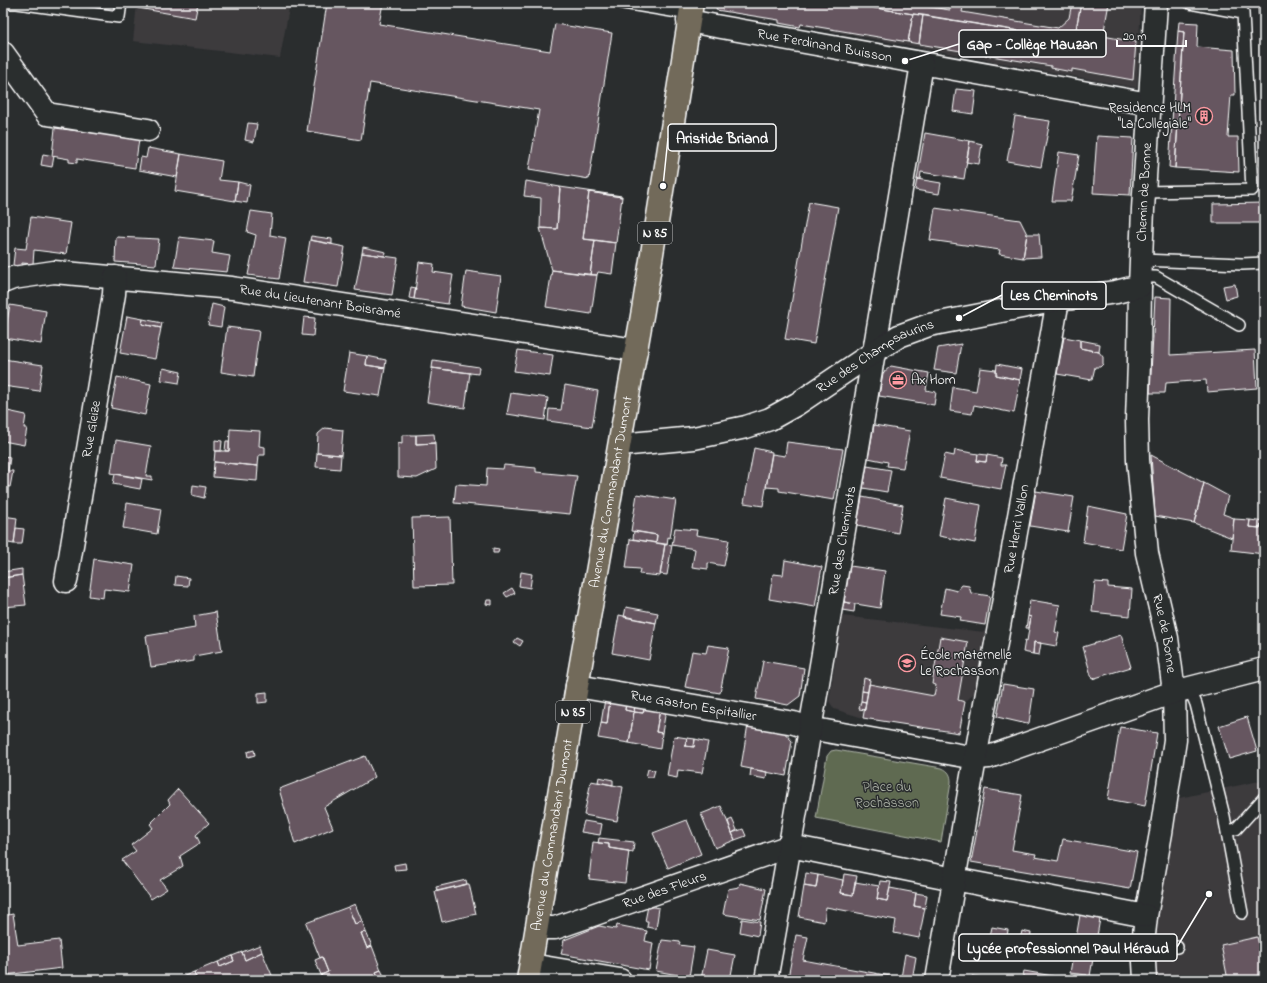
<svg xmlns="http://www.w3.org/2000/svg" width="1267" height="983" font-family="'Indie Flower',sans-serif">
	<rect width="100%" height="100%" fill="#2a2d2e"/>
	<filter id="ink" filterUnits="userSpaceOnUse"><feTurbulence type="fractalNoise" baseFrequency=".025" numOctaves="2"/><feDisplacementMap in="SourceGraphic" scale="8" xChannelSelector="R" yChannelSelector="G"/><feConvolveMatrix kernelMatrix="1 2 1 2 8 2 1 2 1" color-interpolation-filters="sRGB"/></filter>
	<g filter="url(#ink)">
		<!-- built -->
		<path fill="#3c3a3d" d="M137,3H290L280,58L133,41Z
			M717,3H1141L1137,88L716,10Z
			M842,616L985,632L974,694L965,702L959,733L863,718L834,709L829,701Z
			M1264,780V980H1149L1147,932L1179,798Z"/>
		<!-- green -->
		<path fill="#5e6a51" stroke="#aeb4a8" d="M836,750L942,768C949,771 951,775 951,782L941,842L816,818L827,756L831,751Z"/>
		<!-- building -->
		<path fill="#665761" stroke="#fff" d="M139,3H198L195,18L138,8Z
			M327,3H383L379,24L550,51L555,24L612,33L589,179L529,169L539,110L370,83L361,140L307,131Z
			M717,3H845L913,14L908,42L801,24L800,27L779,23V20L716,10Z
			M845,3H905L950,10L951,3H964L962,12L1058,28L1069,18L1072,3H1081L1074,40Z
			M1081,3H1109L1103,36L1136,42L1133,80L1072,69V72L1051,68V66L919,44L923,15L1074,40Z
			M1258,3H1264V158Z
			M913,14L923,15L919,44L908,42Z
			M1179,22L1198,23L1197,47L1234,50L1235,95H1231L1228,137H1238L1239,172L1175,168L1184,32L1178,31Z
			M1178,31L1184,32L1175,168L1169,167Z
			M956,89L976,91L973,114L953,111Z
			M1015,116L1050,121L1041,167L1007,161Z
			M248,123L257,124L254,142L245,140Z
			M55,128L139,139L135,168L77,159V163L69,162V159L52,156Z
			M925,133L970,141L964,179L921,172L920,179H917Z
			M1097,136L1133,138L1130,195L1093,193Z
			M970,141L982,144L979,164L966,162Z
			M148,148L181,154L177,177L139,170L141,157L146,158Z
			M1059,152L1079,155L1071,201H1052Z
			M43,154L54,156L52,167L41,165Z
			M181,154L222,161L219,180L238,182L235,201L175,191Z
			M917,179L941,183L939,194L915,190Z
			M526,181L560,187L557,229L540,228L541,198L524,196Z
			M238,182L250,185L247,203L235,201Z
			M560,187L622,196V197L589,192L583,239L595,240L590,275L552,270L540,228L557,229Z
			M589,192L622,197L616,243L583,239Z
			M809,202L838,207L814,344L785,339Z
			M1264,203V223H1213V204Z
			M935,208L1020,220L1027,234L1023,258L999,254L1000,250L930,240Z
			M251,211L272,214L270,235L286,238L279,279L248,275L256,235L247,232Z
			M31,217L71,223L66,254L34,250L33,264L22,263V267L13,265L15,248L26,249Z
			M1027,234H1039L1041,257L1023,258Z
			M311,236L332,239V244L310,240Z
			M116,237L159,239L156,265L115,262Z
			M179,237L214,241L212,253L230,256L227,272L174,267Z
			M310,240L345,247L338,287L303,282Z
			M595,240L616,243L612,274L598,272L597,275H590Z
			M363,247L386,252L385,256L362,253Z
			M362,253L398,258L392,295L355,290Z
			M419,262L434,264L433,272L453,275L448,304L414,299Z
			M552,270L597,275L591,314L546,307Z
			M466,271L501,276L496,312L461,306Z
			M1235,284L1237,296L1226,299L1223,286Z
			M411,287L416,288L414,299L409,298Z
			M1155,297L1171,298L1170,355L1255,350L1257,388L1207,392L1206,380L1166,383L1165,393H1150Z
			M212,304L224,307L221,327L208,325Z
			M10,305L46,311L41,344L4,338Z
			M127,316L143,319L142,324L161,328L155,359L120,353Z
			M304,317L315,318L313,336L302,335Z
			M143,319L162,323L161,328L142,324Z
			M227,327L259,331L253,377L221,372Z
			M1064,337L1080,340V348L1099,352L1103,357V364L1100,367H1095L1092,380L1057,374Z
			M1080,340L1100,344L1099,352L1080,348Z
			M961,344L956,373L934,370L938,348Z
			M518,350L553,355L550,376L514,371Z
			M349,353L367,356L366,365L385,368L380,396L343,391Z
			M367,356L386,360L385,368L366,365Z
			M3,359L43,365L39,391L3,386Z
			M433,360L479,367L478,374L432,368Z
			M997,364L1022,369L1020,380L996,375Z
			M891,366L929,373L926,390L936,392L934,405L879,396L883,373Z
			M163,368L181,372L179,383L161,380Z
			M432,368L470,373L465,408L427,402Z
			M980,368L996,370V375L1020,380L1014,413L974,405L972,414L950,411L953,387L976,391Z
			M117,377L151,384L145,415L111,408Z
			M565,385L598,391L592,427L548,421L549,409L561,410Z
			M511,393L548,398L545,420L507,414Z
			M3,410L26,415L24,428H27L24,445L3,441Z
			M874,425L910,431L903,468L887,466L888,462L868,458Z
			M325,428L343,430L341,455L317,453L318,434Z
			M230,429L260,431L259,446L265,447V455H259L258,466L214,462L215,451H229Z
			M434,434L435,443L416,444V435Z
			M402,435H416V444L435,443L436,469L417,478L398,477V443L402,444Z
			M116,440L151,446L146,476H152V480L111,473Z
			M215,440L222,441L221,451H215Z
			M226,441H229V451H225Z
			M787,442L843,449L834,500L779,491V488L766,487L772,454L785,456Z
			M754,448L772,452L763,506L744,503Z
			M955,450L978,454L977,461L986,462L987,455L1002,458L1001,465H1006L1001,489L940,478L945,454L954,456Z
			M317,453L341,455L340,469L316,467Z
			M978,454L987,455L986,462L977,461Z
			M1151,455L1204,483L1194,523L1155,516Z
			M3,456L10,457L8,471H13L10,487L3,486Z
			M214,462L258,466L257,481L213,477Z
			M504,465L536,468V472L577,476L570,514L454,503L456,484L486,486L487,468L503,469Z
			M867,466L891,470L887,492L863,488Z
			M115,474L142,479L140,489L113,484Z
			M1204,483L1228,496L1223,514L1234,518L1232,538L1194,523Z
			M193,485L206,487L204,498L192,495Z
			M1036,491L1074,497L1068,532L1030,526Z
			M637,494L676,500L670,538L668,537L667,545L656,543L657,535L631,531Z
			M862,497L903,505L898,533L857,525Z
			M946,498L981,505L975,543L939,536Z
			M127,503L161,509L157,534L123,528Z
			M1088,506L1127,514L1121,549L1083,542Z
			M3,516L17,518L14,544L3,542Z
			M450,517L452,585L414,586L412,518Z
			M1234,519L1250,520L1249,527L1260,528L1261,524L1264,525V554L1231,550Z
			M1250,520L1264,522V525L1261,524L1260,528L1249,527Z
			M16,528L24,529L22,544H14Z
			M675,528L697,530L696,535L729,540L724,566L708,563V569L692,567L695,549L672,545Z
			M634,531L657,535L656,543L633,539Z
			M630,539L665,544L660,576L639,574L640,569L626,568Z
			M665,544L672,545L667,575L660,574Z
			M493,548L499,549L498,553H493Z
			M94,559L134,565L130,592L104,589L103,598L89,596Z
			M785,560L822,567L815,607L769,599L773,574L783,575Z
			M850,566L885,571L880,608L844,602Z
			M22,569V575L3,578V572Z
			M521,572L532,574L530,588L519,586Z
			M22,575L26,605L3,607V578Z
			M176,576L189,578L188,586L175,585Z
			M1095,582L1108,583V587L1132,589L1130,616L1092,612Z
			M962,585L969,586L971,593L990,596L985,625L960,621L961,617L940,614L945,588L957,591Z
			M512,588L515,593L507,597L504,593Z
			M487,600H492V605L486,604Z
			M1030,600L1060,605L1055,632L1059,633L1056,646L1034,642L1033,654L1023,652L1025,640L1027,641L1031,617L1028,616Z
			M844,602L855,604L854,612L842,610Z
			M626,607L658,613L656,623L624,617Z
			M216,612L222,651L194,656V661L151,667L146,636L195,628L194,616Z
			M619,615L656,623L649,660L612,653Z
			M1028,616L1031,617L1029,628H1026Z
			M1121,635L1131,667L1092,679L1083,647Z
			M940,637L968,642L958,700L965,702L959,733L863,718L869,684L934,696L936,685L932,684Z
			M517,638L523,641L520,646L514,642Z
			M1034,642L1041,643L1039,655L1033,654Z
			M708,645L729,648L720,693L685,687L692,651L706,653Z
			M763,661L804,668L800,696L788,705L756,699Z
			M864,678L870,680L868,692L862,691Z
			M1003,684L1034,689L1029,723L1027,724L997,717Z
			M862,691L868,692L866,702L861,701Z
			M267,692V702L258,703V693Z
			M605,699L610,700L607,724L601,723Z
			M610,700L626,703L625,710L634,712L629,743L598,738L601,723L607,724Z
			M861,701L866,702L865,710L859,709Z
			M626,703L635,705L634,712L625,710Z
			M635,705L645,706L643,713L634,712Z
			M645,706L660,709L656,732L662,733L660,749L629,743L634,712L643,713Z
			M660,709L666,710L662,733L656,732Z
			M1247,717L1257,751L1229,759L1219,726Z
			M748,724L781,729L792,741L786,776L741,767Z
			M1120,727L1157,733L1145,806L1108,799Z
			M674,736L687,738L685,746L694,747L695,739L708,742L702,773L678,770L677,778L667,776Z
			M687,738L695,739L694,747L685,746Z
			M254,750L255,755L248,757L247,752Z
			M365,756L375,777L324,807L333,828L295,844L279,789Z
			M648,769L655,770L653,777H646Z
			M751,769L767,772L766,779L750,776Z
			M599,777L613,780V785L598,782Z
			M591,781L623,787L617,821L584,815Z
			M178,789L209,823L196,835L200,843L180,856L183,866L160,880L167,889L151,899L122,860L136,851L131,845L153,828L150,824L170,804L168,800Z
			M985,789L1022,795L1012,850L1036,854L1035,857L1058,861L1063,839L1137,852L1130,889L971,862Z
			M721,806L735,840L715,848L701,814Z
			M732,819L737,830L732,833L728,821Z
			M687,820L701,854L668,868L653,833Z
			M584,821L602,824L600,835L581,832Z
			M743,829L746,836L735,840L732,833Z
			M599,838L634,842L633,852L609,848V844L598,843Z
			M593,842L609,844V848L629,851L625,883L589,879Z
			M405,863L406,869L395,870L394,865Z
			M806,873L818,875L816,888L804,886Z
			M844,874L857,876L853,895L841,893Z
			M818,875L843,880L841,893L853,895L855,882L879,886L877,899L887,901L890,888L916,893L914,906L925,908L919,938L894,933L896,920L826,907L824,922L799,917L804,886L816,888Z
			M466,880L467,884L437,891L436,887Z
			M880,881L891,882L887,901L877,899Z
			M740,883L766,889L760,920L723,914L728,889L739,887Z
			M467,884H469L476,914L442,922L435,892Z
			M916,893L927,895L925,908L914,906Z
			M355,904L362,921L355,924L348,907Z
			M648,906L659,908L656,929L647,927L648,921H645Z
			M348,907L355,924L362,921L366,932L361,933L367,948L372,946L381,970L376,972L380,980H331L330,976L323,979L321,975L328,972L322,957L320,958L306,923Z
			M1081,909L1101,913L1090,976L1115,980H1086L1087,975L1070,973Z
			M13,914L18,945L59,940L62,968L5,975L6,979H3V916Z
			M742,919L760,922L758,936L740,932Z
			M617,925L647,931L645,941L653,943L649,970L561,954L564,940L599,926L616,929Z
			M992,927L1008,930L1006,944L989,941Z
			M1022,931L1031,933L1027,955L1017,953Z
			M366,932L372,946L367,948L361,933Z
			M796,935L808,937L803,960L901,978L905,954L916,957L912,980H799L788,978Z
			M1257,937L1264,965V980H1228L1221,945Z
			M662,940L680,942L679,945L694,947L689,977L656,971Z
			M260,945L262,952L245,960L242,952Z
			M707,950L735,955L730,980L701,979Z
			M242,952L245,960L262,952L274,980H188L196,977L194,972L218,962L220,967L234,961L232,956Z
			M232,956L234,961L220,967L218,962Z
			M322,957L328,972L321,975L315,960Z
			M381,970L386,980H380L376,972Z
			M1024,971L1053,976L1052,980H1022Z
			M194,972L196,977L188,980H181L180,978Z
			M972,976L997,980H972Z"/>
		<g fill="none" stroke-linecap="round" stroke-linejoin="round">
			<!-- service casing -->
			<g stroke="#fff" stroke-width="14">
				<path id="service" d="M3,3H17L119,17L121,3
					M623,3L690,14
					M1144,192L1252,190L1243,13L1190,3
					M1142,260L1242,264L1264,263
					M1141,277H1156L1239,325
					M1187,689L1193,697L1196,704L1224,816L1242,913
					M1227,831L1236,829L1264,798
					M1144,950L1177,947"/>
			</g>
			<!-- minor casing -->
			<g stroke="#fff" stroke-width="25">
				<g id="minor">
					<path id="s1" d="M688,21L1149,104"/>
					<path d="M3,53L47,114L148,130"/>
					<path id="s2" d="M3,282L13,278L54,272L232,288L636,350"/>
					<path id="s3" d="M1140,286L1139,362L1137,420L1138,460L1147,553L1167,638L1174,692L1175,740L1161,833L1146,916L1143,944L1145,980"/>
					<path id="s4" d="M66,581L114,294L115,277"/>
					<path id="s5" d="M577,686L794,723L809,728L976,758L989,757L1174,692L1264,669"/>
					<path d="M790,846L954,879L1146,916"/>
					<path id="s6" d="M537,928H555L790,846"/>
					<path d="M531,965L620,980"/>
					<path id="s7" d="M766,980C821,675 871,369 922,64"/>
					<path id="s8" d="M937,980L970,787L1058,300"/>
				</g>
			</g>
			<!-- secondary casing -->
			<g stroke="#fff" stroke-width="25">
				<g id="secondary">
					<path id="s9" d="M620,445L694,438L746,427L770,419L797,404L874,352L899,336L929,325L1058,300L1116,292L1140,286L1143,209L1156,3"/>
				</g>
			</g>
			<!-- primary casing -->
			<g stroke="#fff" stroke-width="25">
				<g id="primary">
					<path id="s10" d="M528,980L577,686L643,310L692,3"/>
				</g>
			</g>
			<!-- service -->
			<use href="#service" stroke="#2a2d2e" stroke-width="11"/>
			<!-- minor -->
			<use href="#minor" stroke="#2a2d2e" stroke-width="22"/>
			<!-- secondary -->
			<use href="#secondary" stroke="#2a2d2e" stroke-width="22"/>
			<!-- primary -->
			<use href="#primary" stroke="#726b5a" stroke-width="22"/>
		</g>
	</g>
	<!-- icons -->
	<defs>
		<g id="building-ring" transform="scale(0.9)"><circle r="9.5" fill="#2a2d2e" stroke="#ff9aa2" stroke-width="1.5"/><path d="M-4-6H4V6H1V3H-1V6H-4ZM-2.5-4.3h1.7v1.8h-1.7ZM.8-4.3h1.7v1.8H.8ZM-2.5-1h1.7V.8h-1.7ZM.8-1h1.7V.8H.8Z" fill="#ff9aa2"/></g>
		<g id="office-ring" transform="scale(0.9)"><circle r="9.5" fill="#2a2d2e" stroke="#ff9aa2" stroke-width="1.5"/><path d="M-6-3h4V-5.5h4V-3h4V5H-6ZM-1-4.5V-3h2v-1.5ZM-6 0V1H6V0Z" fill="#ff9aa2"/></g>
		<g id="school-ring" transform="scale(0.9)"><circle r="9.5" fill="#2a2d2e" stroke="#ff9aa2" stroke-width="1.5"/><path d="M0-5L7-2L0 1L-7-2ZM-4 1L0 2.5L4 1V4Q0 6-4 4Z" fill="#ff9aa2"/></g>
	</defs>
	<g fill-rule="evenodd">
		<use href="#building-ring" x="1204" y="116"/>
		<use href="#office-ring" x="898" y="380"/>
		<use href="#school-ring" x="907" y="663"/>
	</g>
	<g text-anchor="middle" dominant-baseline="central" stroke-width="3" stroke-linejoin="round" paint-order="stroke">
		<!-- shield labels -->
		<g fill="#2a2d2e" stroke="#bfc0c0" stroke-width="1">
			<rect x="638" y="222" width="34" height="22" rx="3"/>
			<rect x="556" y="701" width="34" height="22" rx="3"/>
		</g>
		<g font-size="13" font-weight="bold" fill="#fff">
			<text x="655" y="233">N 85</text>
			<text x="573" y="712">N 85</text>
		</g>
		<!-- street labels -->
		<g font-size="14" fill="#fff" stroke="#2a2d2e">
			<text stroke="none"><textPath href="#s1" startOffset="139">Rue Ferdinand Buisson</textPath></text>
			<text stroke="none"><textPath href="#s9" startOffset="647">Chemin de Bonne</textPath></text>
			<text stroke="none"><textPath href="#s2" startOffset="320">Rue du Lieutenant Boisramé</textPath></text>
			<text stroke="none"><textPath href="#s9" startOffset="276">Rue des Champsaurins</textPath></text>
			<text stroke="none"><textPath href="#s4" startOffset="154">Rue Gleize</textPath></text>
			<text stroke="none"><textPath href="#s10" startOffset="495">Avenue du Commandant Dumont</textPath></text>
			<text stroke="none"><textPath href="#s8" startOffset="458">Rue Henri Vallon</textPath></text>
			<text stroke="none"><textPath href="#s7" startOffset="446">Rue des Cheminots</textPath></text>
			<text stroke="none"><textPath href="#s3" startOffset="350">Rue de Bonne</textPath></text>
			<text stroke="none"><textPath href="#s5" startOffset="118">Rue Gaston Espitallier</textPath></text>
			<text stroke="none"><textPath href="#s10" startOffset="147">Avenue du Commandant Dumont</textPath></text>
			<text stroke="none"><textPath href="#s6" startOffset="134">Rue des Fleurs</textPath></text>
		</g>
		<!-- poi labels -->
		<g font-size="14" fill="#fff" stroke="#2a2d2e" text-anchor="start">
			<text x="1191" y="108" text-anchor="end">Residence HLM<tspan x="1191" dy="16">"La Collegiale"</tspan></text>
			<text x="911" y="380">Ax Hom</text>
			<text x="920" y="655">École maternelle<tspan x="920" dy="16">Le Rochasson</tspan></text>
		</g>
		<!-- park labels -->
		<g font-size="14" fill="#aeb4a8" stroke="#2a2d2e">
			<text x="887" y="787">Place du<tspan x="887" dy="16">Rochasson</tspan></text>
		</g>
	</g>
	<!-- callouts -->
	<path fill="none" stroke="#fff" stroke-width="1.5" d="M905 61L959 44M663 186L668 138M959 318L1002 295M1209 894L1177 947"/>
	<g fill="#fff" stroke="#2a2d2e" stroke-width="1.5">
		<circle cx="905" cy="61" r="4"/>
		<circle cx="663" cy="186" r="4"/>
		<circle cx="959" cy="318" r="4"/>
		<circle cx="1209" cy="894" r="4"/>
	</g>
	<g fill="#2a2d2e" stroke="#fff" stroke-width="1.5">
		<rect x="959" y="30" width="147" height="27" rx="4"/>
		<rect x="668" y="124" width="108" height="27" rx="4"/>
		<rect x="1002" y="282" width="104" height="27" rx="4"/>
		<rect x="959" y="934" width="218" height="27" rx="4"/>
	</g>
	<g font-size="15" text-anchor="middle" font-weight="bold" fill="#fff">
		<text x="1032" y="49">Gap - Collège Mauzan</text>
		<text x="722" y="143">Aristide Briand</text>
		<text x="1054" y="300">Les Cheminots</text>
		<text x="1068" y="953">Lycée professionnel Paul Héraud</text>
	</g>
	<!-- margin -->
	<rect width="1267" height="983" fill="none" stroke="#2a2d2e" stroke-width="16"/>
	<rect x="8" y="8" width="1251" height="967" fill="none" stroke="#fff" stroke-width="1.5" filter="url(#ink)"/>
	<!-- scale -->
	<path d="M1117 40v6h69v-6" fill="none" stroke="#ffffff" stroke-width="2"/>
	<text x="1123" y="40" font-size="12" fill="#ffffff" stroke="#2a2d2e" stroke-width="3" paint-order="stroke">20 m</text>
</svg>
